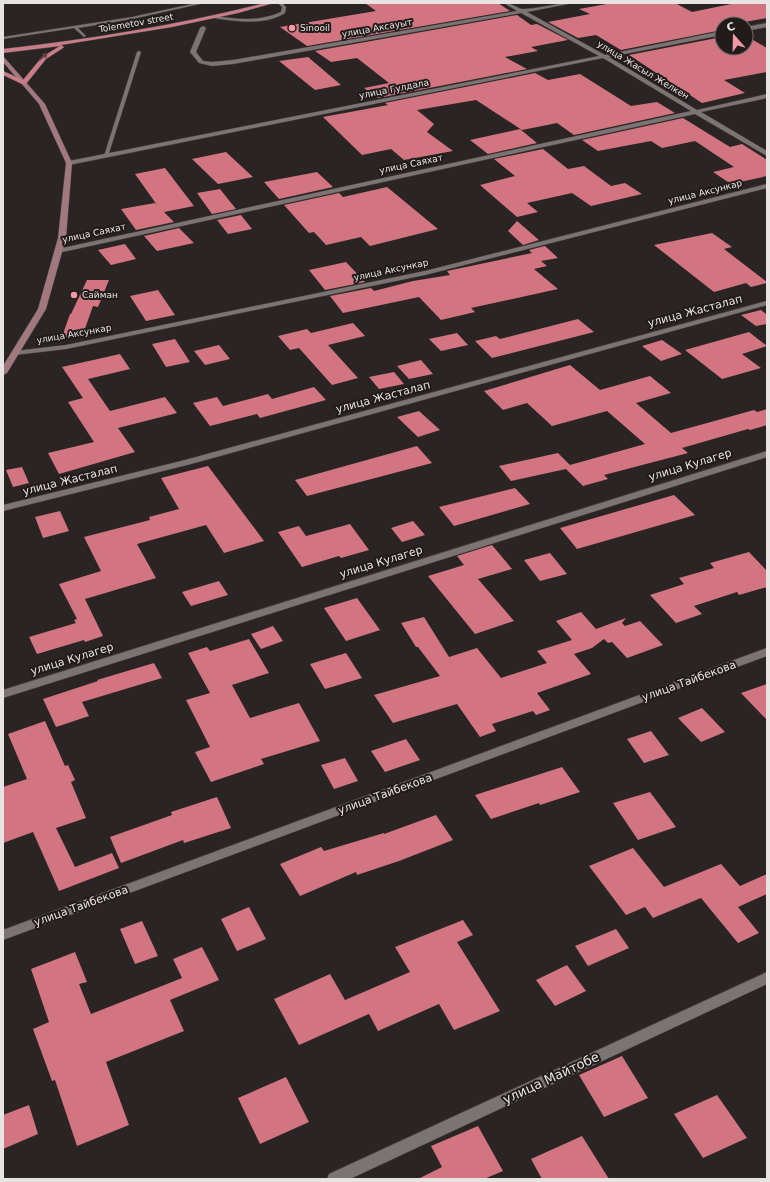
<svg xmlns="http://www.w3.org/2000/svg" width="770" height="1182" font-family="'DejaVu Sans',sans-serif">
	<rect width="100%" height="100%" fill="#2b2424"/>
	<!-- building -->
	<path fill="#d27581" d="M365,3H498L510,11L307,46L280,27L376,11Z
		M612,3H675L692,12L736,3H767V18L734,24H722V30L621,50L596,35L578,38L548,22L590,14L579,9Z
		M517,15L531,25L537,24L568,40L531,47L538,51L505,57L527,69L378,98L364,88L389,83L357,58L331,62L315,51Z
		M746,36L767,48V72L724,80L745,93L702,103L629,55L722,37V48H746Z
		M308,57L341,85L315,90L279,61Z
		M535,73L548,80L580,74L631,106L657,102L675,113L574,135L557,123L522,130L476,100L417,110L434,124L427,132L453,151L404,160L391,149L362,155L323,117L388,105L385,103Z
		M683,118L730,147L742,144L767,160V176L731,184L713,172L734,167L695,141L662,148L651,141L598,151L582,140Z
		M520,129L537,143L488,154L470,140Z
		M543,149L568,169L584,166L611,186L625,183L642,194L591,206L572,193L527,203L538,212L517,217L480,185L515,176L494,159Z
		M226,152L253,177L218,184L192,159Z
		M165,168L194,206L164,212L174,222L136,230L121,209L155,203L157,205L135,174Z
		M317,172L333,187L279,199L264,182Z
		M387,187L438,229L370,246L361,237L326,245L314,232L309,233L284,205L339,193L343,197Z
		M220,189L236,209L212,214L197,193Z
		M241,215L252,229L228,234L217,220Z
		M517,221L539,240L523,245L508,231Z
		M179,228L194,243L157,251L144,236Z
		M712,233L732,247L724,249L767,282V283L751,287L746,283L714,292L654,245Z
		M125,244L136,259L111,265L98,250Z
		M545,246L558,258L541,261L547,266L534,269L558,289L471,308L475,312L441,320L419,297L343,313L330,296L371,288L374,291L413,281L450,275L447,271L532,253L529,250Z
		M346,262L365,282L325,290L309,270Z
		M87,280H109L98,307L93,306L82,337H62L70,314H71Z
		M158,290L175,315L146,321L130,296Z
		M761,310L767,315V324L756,326L741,315Z
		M578,319L594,332L492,358L475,341L496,336L500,339Z
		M353,323L365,336L328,345L358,378L332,385L299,348L290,350L278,336L307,329L311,333Z
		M749,332L767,346L742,354L761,368L722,379L685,350Z
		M457,333L468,345L441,351L429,339Z
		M175,339L190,362L166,367L152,344Z
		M662,340L682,354L661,361L642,346Z
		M219,345L230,359L205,365L194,351Z
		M120,354L130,369L88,379L110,411L165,397L177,413L118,428L135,452L59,474L48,453L94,442L68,402L83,398L62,367Z
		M421,360L433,374L409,379L397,366Z
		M570,365L600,390L650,376L671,393L636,403L671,433L754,410L757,412L767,409V425L750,430L748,429L682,448L688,453L604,475L608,479L583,486L566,469L511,481L499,466L558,453L570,465L645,444L607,411L552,426L527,403L503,410L484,391Z
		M394,372L404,384L379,389L369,377Z
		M314,387L326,400L260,418L257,414L210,426L193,403L217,397L223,406L268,394L272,399Z
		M419,411L440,430L418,437L397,417Z
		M417,446L432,463L307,496L295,480Z
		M208,466L264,541L224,553L206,525L137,544L156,578L85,599L103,636L85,642L84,640L37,654L29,637L76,623L74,620L77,619L59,584L101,571L84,537L150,520L149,517L179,509L161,478Z
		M22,467L29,483L13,487L6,470Z
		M515,488L530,504L454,526L439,507Z
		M674,495L695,515L577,549L560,528Z
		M60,511L69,531L43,538L35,517Z
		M413,521L425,535L402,542L391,528Z
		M350,524L369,550L341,558L339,556L302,567L278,532L299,526L306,536Z
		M492,545L512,569L478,579L514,621L475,634L428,576L464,565L457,556Z
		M749,552L767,571V587L739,595L737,592L694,606L702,614L676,623L650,595L684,584L679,578L714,568L710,563Z
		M550,553L567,574L540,581L524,560Z
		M219,581L228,595L191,606L182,592Z
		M357,598L380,630L346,641L324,608Z
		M581,612L596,629L626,618L622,623L625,626L640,621L663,645L627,658L612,642L608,643L604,639L592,648L574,654L591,674L537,693L550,710L536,715L533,711L492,724L496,731L480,737L457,704L393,723L374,695L440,676L418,647H416L401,623L424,617L449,657L477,648L501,678L547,663L537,651L572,640L556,621Z
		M273,626L283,641L261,649L251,634Z
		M249,639L269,673L232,685L250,718L299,703L320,741L261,759L264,764L211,782L195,752L210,747L186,700L210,693L188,653L207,647L210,651Z
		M346,653L362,678L325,689L310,664Z
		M154,663L162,678L82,702L89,716L56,727L43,699L98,681L97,680Z
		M767,684V720L741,693Z
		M702,708L725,732L701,742L678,718Z
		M45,721L65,766L68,765L75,780L71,782L86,818L56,828L75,867L112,853L119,868L59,891L33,832L3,843V787L27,779L8,734Z
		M651,731L669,755L644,763L627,739Z
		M406,739L420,760L385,772L371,751Z
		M345,758L358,781L334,789L321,765Z
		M562,767L580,792L540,805L539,803L491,819L475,795Z
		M650,792L676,827L638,840L613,803Z
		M217,797L231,828L184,843L183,840L121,863L110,837L172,815L171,812Z
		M436,815L453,840L399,861L357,875L356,872L300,896L280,864L321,847L324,851L384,833V834Z
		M633,848L664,887L721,864L740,886L767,874V894L738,907L759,933L738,943L701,898L653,918L645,907L626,915L589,866Z
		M249,907L266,939L237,951L221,919Z
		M463,920L473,935L457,942L500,1011L454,1030L439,1004L378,1031L369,1014L299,1045L274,999L330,974L345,1000L410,972L395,947Z
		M142,921L158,956L135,964L120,929Z
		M616,929L629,948L588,966L575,946Z
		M202,947L219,980L170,1000L184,1031L106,1062L129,1125L77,1146L55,1080L52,1081L33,1029L49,1022L31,969L75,952L87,982L79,984L91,1014L182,978L173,959Z
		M567,965L586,991L555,1006L536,980Z
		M622,1056L648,1098L604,1117L579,1075Z
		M286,1077L309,1122L260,1144L238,1098Z
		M717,1095L747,1138L703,1158L674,1114Z
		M29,1105L38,1134L3,1149V1115Z
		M478,1126L503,1171L484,1179H418L442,1167L431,1146Z
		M582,1136L609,1179H542L531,1159Z"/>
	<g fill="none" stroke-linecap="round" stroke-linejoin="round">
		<!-- lane casing -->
		<g stroke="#464141" stroke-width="1">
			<path id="lane" d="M197,3H204L132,19L78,28L86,36L84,37L74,28L3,39V37L132,17Z
				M278,3H282L286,7L285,13C268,24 246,22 227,20C222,19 217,19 212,17L214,16C237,19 259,22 281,12L282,7Z
				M139,51L141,52L108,156L104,157V156L137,52Z"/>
		</g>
		<!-- street casing -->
		<g stroke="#464141" stroke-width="1">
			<path id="street" d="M504,3C513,3 519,10 525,9C541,8 556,3 573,3L527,12L605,55L722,31V35L609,57L697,110L767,94V98L701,112L767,151V156L695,114L58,253L54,251L58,249L691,111L603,58L69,165L66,163L69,161L599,56L521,13L233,64L212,66L199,63L190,52L200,28L203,26L206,28L196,52L203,61L212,62L233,60L517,11Z
				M767,23V27L746,31V27Z
				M767,184V188L425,275L66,349L15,355L11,353L15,351L66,345L425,271Z
				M767,301V305L191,464L3,511V505L185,460Z
				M767,451V457L3,698V690Z
				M767,648V656L3,940V930Z
				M767,972V984L350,1179H327L329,1174Z"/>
		</g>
		<!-- secondary casing -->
		<g stroke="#464141" stroke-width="1">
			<path id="secondary" d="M3,56L45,104L72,163L66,238L46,309L7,373L3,375V366L38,309L58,238L66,163L39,104L3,62Z"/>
		</g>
		<!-- primary casing -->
		<g stroke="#464141" stroke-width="1">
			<path id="primary" d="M265,3H274L238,13L172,27L61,45L64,47L63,48L46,59L26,84H22L3,75V71L23,80L42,57L60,46L3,53V49C91,39 178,25 265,3Z"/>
		</g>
		<!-- lane -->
		<use href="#lane" fill="#7b7374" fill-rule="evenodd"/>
		<!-- street -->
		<use href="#street" fill="#7b7374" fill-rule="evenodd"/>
		<!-- secondary -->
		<use href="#secondary" fill="#a1787d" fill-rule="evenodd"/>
		<!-- primary -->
		<use href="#primary" fill="#c87d87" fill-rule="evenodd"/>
	</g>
	<!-- one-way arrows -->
	<defs><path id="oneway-solid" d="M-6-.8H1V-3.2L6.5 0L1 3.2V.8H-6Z"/></defs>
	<use fill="#644246" href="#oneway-solid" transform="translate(43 57) rotate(-40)"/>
	<!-- markers -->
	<g fill="#f49aa4" stroke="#211b1b" stroke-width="1.5">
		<circle cx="292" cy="28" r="4"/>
		<circle cx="74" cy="295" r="4"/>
	</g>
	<g text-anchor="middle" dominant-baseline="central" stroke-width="4" stroke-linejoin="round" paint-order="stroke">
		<!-- far-street labels -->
		<g font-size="9" fill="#e9e4e4" stroke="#211b1b">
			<text transform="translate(136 23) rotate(-10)">Tolemetov street</text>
			<text transform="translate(377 28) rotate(-10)">улица Аксауыт</text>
			<text transform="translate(643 70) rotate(31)">улица Жасыл Желкен</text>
			<text transform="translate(394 89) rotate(-11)">улица Гулдала</text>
			<text transform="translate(411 164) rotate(-12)">улица Саяхат</text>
			<text transform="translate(705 192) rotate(-14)">улица Аксункар</text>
			<text transform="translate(94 233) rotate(-12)">улица Саяхат</text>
			<text transform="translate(391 270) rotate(-12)">улица Аксункар</text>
			<text transform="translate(74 334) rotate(-10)">улица Аксункар</text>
		</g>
		<!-- far-poi labels -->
		<g font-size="9" fill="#e9e4e4" stroke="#211b1b" text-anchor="start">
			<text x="300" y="28">Sinooil</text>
			<text x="82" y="295">Сайман</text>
		</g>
		<!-- street labels -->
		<g font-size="11" fill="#e9e4e4" stroke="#211b1b">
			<text transform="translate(695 311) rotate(-15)">улица Жасталап</text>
			<text transform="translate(383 397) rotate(-15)">улица Жасталап</text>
			<text transform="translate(690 465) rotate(-17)">улица Кулагер</text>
			<text transform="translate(70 480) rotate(-14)">улица Жасталап</text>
			<text transform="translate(381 562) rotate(-17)">улица Кулагер</text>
			<text transform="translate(72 659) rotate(-17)">улица Кулагер</text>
			<text transform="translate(689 681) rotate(-20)">улица Тайбекова</text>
			<text transform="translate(385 794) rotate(-20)">улица Тайбекова</text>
			<text transform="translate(81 906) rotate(-20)">улица Тайбекова</text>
		</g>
		<!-- near-street labels -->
		<g font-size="13" fill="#e9e4e4" stroke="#211b1b">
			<text transform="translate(551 1078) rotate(-25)">улица Майтобе</text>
		</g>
	</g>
	<!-- border -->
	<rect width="770" height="1182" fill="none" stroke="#e9e4e4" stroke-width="8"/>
	<!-- north arrow -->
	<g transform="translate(734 36) rotate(340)"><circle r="19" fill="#211b1b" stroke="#716b6b"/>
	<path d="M0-3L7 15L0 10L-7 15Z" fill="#f49aa4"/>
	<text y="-6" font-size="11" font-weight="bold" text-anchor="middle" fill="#e9e4e4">С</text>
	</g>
</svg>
